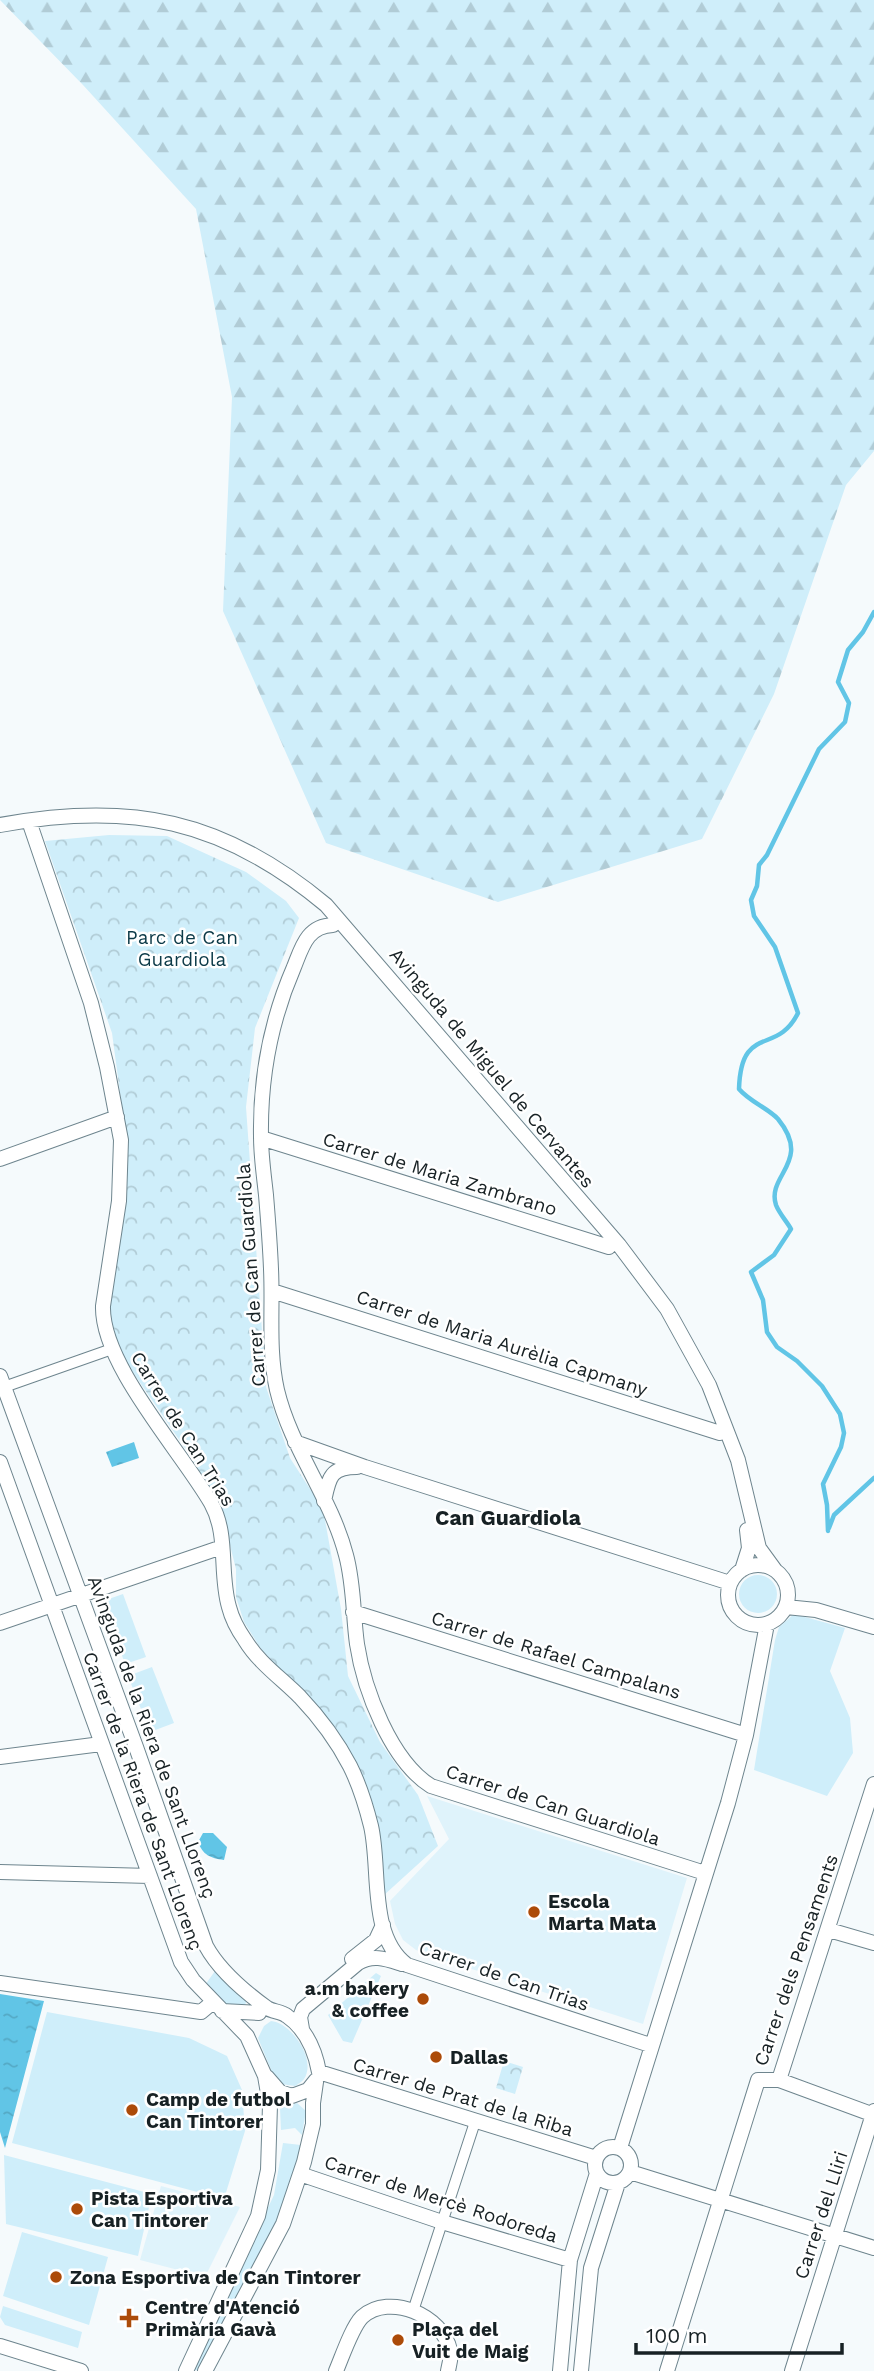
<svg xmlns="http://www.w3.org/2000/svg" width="874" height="2371" font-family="'Work Sans',sans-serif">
	<defs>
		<pattern id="forest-firs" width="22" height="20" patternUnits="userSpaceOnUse" patternTransform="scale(1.75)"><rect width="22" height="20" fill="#cfeefa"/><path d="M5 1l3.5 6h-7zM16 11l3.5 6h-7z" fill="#b1ccd6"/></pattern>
		<pattern id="park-crowns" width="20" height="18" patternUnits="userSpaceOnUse" patternTransform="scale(1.75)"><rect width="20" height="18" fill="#cfeefa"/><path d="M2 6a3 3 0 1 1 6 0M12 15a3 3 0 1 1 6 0" fill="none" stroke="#b1ccd6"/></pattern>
		<pattern id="water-ripples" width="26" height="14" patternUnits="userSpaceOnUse" patternTransform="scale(1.75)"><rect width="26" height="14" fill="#61c5e6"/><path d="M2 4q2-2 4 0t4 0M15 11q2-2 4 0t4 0" fill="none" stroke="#54a9c5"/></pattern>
	</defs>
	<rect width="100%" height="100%" fill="#f5fafc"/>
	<!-- built -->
	<path fill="#dff3fb" d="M427,1796L687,1878L643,2024L428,1955L416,1950L403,1940L395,1924L390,1901L449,1839Z
		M161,2186L240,2207L205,2277L140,2260Z"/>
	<!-- green -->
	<path fill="#cfeefa" d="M739 1594a19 19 0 1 1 38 0a19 19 0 1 1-38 0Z
		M123,1594L146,1657L125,1664L103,1601Z
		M794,1614L845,1628L830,1671L850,1718L853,1753L827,1796L754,1770L775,1640L779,1627Z
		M152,1667L174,1723L150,1732L128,1676Z
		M215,1971L245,1995L246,2003L241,2009L232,2010L205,1985Z
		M376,1973L381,1976L352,2043L343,2041L328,2015Z
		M47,2012L189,2038L227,2056L242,2090L245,2131L224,2199L12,2143Z
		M271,2021C292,2023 317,2060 304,2079C303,2081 297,2085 295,2086L281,2084L274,2077L258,2038L264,2026Z
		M297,2103L306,2111L302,2135L295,2128L281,2130L280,2108Z
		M283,2143L301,2145L288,2202L200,2371L191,2369L274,2195Z
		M4,2155L152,2194L138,2256L6,2224Z
		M22,2232L108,2257L89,2325L3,2296Z
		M3,2306L82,2332L78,2348L5,2325L0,2317Z"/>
	<!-- forest -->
	<path fill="url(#forest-firs)" d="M0,0H874V451L846,485L774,694L702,839L498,902L326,843L223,611L232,397L196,209L83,85Z"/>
	<!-- park -->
	<path fill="url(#park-crowns)" d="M109,835L167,836L246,872L286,901L299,918L255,1028L246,1107L266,1387L290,1458L323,1509L341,1609L348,1676L380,1742L418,1795L438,1846L383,1896L381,1844L374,1807L364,1781L305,1695L261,1649L244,1622L236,1597V1569L221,1510L193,1460L119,1352L107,1315L126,1137L112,1033L45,841Z
		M504,2061L523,2067L515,2094L496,2088Z"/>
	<!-- water -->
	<path fill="url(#water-ripples)" d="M134,1442L139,1458L112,1467L106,1452Z
		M203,1833H213L227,1847L224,1860C210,1858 203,1855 198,1842Z
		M0,1994L44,2001L5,2148L0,2132Z"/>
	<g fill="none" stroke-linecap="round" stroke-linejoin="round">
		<!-- stream -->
		<path stroke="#61c5e6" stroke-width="4.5" d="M829,1528L834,1515L874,1478
			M828,1531L827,1505L823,1484L841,1447L844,1433L840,1414L822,1386L797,1361L777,1347L767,1332L763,1300L751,1272L774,1255L791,1229C787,1222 779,1213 776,1205C766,1175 813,1162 778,1119C768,1108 750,1102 739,1089C741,1023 777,1056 798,1013L775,947L754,916L751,900L757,886L759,865L767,855L819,749L845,722L849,703L838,682L848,650L863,632L874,612"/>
		<!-- pedestrian casing -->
		<g stroke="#6e858e" stroke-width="12">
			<path id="pedestrian" d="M4,1387L112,1349
				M413,2311L475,2122"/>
		</g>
		<!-- minor casing -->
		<g stroke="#6e858e" stroke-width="16">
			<path id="minor" d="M0,825C130,801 223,819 326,905L619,1245L667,1309L709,1385L738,1460L759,1548L775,1570
				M31,827L91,1003L107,1067L121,1140L119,1201L103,1306C101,1364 181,1451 211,1503C229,1535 219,1573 229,1607C232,1619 238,1630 245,1640C259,1663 281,1678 300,1697C319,1717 337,1741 350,1766C359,1784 366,1806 371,1826C381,1869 368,1936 407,1965L650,2045
				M333,925C307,926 302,947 294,967C271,1020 260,1079 261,1137C261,1156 264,1176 266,1195C268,1219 270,1244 271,1269C273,1309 268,1350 277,1390C291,1449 331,1497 346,1555C354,1584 353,1615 357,1644C364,1690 391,1761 431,1786L705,1873
				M261,1138L609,1247
				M0,1159L117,1117
				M272,1291L720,1433
				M0,1376L136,1747L206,1946C219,1970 245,1992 267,2008C273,2012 281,2011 287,2016C306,2029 315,2050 319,2072
				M295,1442L365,1467L730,1583
				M0,1462L181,1962L193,1980L247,2036L265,2076L270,2105L268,2170L258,2216L186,2371
				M324,1501C329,1478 330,1467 357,1467
				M728 1595a30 30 0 1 1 60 0a30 30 0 1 1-60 0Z
				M742,1570L749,1548L747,1530
				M786,1607L816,1610L874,1627
				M353,1612L746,1735
				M0,1623L222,1547
				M0,1757L101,1744
				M0,1872L150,1876
				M829,1930L874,1943
				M352,1959L376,1940L383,1925
				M0,1983L201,2012L213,2002
				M222,2011L259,2013
				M302,2029L300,2017L303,2009L358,1963C373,1954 386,1959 402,1964
				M319,2072L596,2158
				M267,2077L280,2092L292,2096L308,2090L316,2080
				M779,2080L874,2115
				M595 2165a18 18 0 1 1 36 0a18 18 0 1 1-36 0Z
				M620,2148L728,1803L746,1735L767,1624
				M630,2172L874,2248
				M300,2174L442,2222L570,2260
				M0,2346L81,2371
				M205,2371L283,2224L304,2162L313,2124V2103L316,2082
				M336,2371C342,2357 352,2327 362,2317C390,2292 443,2316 450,2350C452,2356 449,2365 448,2371
				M560,2371L570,2260L597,2173
				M581,2371L591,2268L618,2183
				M667,2371L758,2080H779L874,1784
				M792,2371L874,2111"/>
		</g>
		<!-- pedestrian -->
		<use href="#pedestrian" stroke="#fff" stroke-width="10"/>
		<!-- minor -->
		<use href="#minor" stroke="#fff" stroke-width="14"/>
	</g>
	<!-- markers -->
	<g fill="#ac4b09" stroke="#fff" stroke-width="2.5">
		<circle cx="534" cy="1912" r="7"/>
		<circle cx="423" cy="1999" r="7"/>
		<circle cx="436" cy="2057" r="7"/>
		<circle cx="132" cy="2110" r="7"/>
		<circle cx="77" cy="2209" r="7"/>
		<circle cx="56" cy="2277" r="7"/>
		<path d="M125.5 2307.5h7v7h7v7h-7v7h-7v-7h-7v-7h7z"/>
		<circle cx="398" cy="2340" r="7"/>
	</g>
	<g text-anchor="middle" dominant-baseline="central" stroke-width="5" stroke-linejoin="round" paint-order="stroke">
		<!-- park labels -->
		<g font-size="19" fill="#0c3a48" stroke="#fff">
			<text x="182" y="937">Parc de Can<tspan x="182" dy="22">Guardiola</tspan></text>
		</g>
		<!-- street labels -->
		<g font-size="19" fill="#172124" stroke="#fff">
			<text transform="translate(492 1068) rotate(50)">Avinguda de Miguel de Cervantes</text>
			<text transform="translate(440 1174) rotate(17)">Carrer de Maria Zambrano</text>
			<text transform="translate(251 1275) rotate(-94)">Carrer de Can Guardiola</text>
			<text transform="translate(502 1343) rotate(18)">Carrer de Maria Aurèlia Capmany</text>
			<text transform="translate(183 1429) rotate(58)">Carrer de Can Trias</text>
			<text transform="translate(556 1655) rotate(17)">Carrer de Rafael Campalans</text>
			<text transform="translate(152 1737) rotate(70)">Avinguda de la Riera de Sant Llorenç</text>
			<text transform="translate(143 1801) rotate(70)">Carrer de la Riera de Sant Llorenç</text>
			<text transform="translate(553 1805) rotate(18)">Carrer de Can Guardiola</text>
			<text transform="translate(796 1960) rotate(-71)">Carrer dels Pensaments</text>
			<text transform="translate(504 1976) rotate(19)">Carrer de Can Trias</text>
			<text transform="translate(463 2097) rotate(17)">Carrer de Prat de la Riba</text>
			<text transform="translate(441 2199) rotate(18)">Carrer de Mercè Rodoreda</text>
			<text transform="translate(821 2215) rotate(-72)">Carrer del Lliri</text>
		</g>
		<!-- poi labels -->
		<g font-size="19" font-weight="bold" fill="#172124" stroke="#fff" text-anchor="start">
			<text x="548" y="1901">Escola<tspan x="548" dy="22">Marta Mata</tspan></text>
			<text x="409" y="1988" text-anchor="end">a.m bakery<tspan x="409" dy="22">&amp; coffee</tspan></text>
			<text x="450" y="2057">Dallas</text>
			<text x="146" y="2099">Camp de futbol<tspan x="146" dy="22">Can Tintorer</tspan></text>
			<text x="91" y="2198">Pista Esportiva<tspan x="91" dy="22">Can Tintorer</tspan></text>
			<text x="70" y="2277">Zona Esportiva de Can Tintorer</text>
			<text x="145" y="2307">Centre d'Atenció<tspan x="145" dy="22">Primària Gavà</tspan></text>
			<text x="412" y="2329">Plaça del<tspan x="412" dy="22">Vuit de Maig</tspan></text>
		</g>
		<!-- neighbourhood labels -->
		<g font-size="21" font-weight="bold" fill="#172124" stroke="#fff">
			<text x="508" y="1517">Can Guardiola</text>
		</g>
	</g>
	<!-- scale -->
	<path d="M636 2343v10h206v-10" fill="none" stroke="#172124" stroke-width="3.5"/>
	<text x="646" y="2343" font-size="21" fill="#172124" stroke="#ffffff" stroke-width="5" paint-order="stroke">100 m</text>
</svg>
